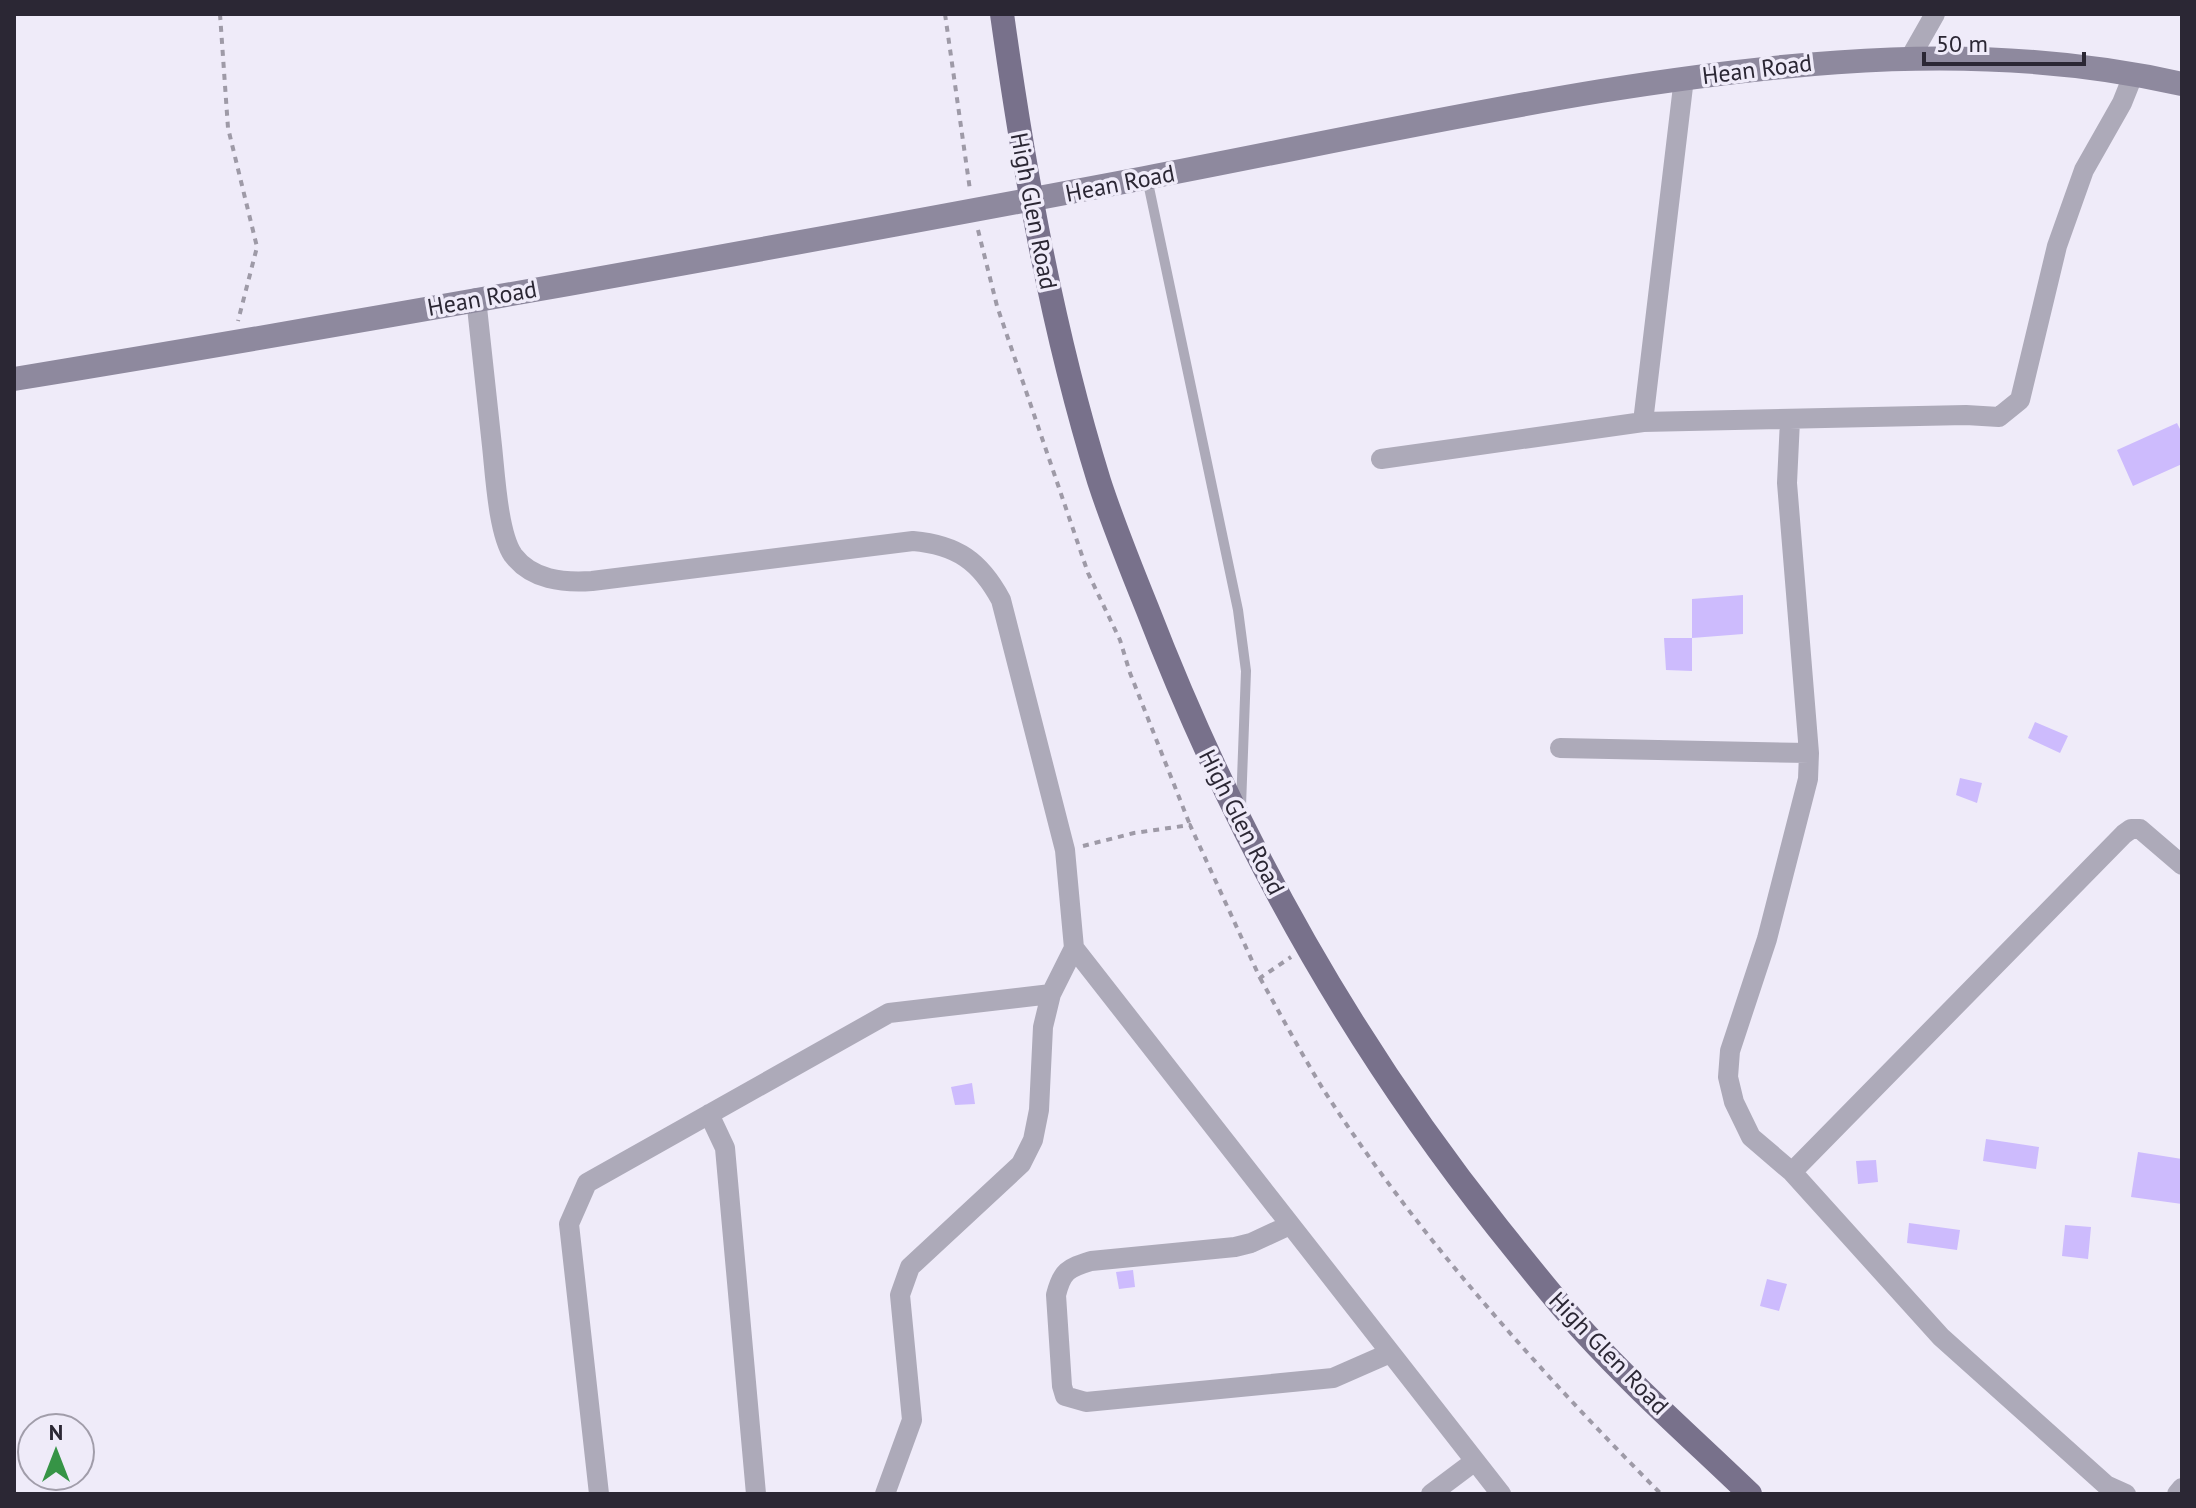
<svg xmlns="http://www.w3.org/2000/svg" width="2196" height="1508" font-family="'PT Sans',sans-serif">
	<rect width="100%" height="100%" fill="#efebf9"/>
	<!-- building -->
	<path fill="#cdbbfd" d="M2177,423L2182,433V464L2133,486L2117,450Z
		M1743,595V634L1692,638V599Z
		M1664,638H1692V671L1666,670Z
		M2035,722L2068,736L2060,753L2028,738Z
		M1960,778L1982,783L1977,803L1956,795Z
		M972,1083L975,1104L955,1105L951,1087Z
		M1986,1139L2039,1147L2036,1169L1983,1161Z
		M2138,1152L2182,1159V1204L2131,1197Z
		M1876,1160L1878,1182L1858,1184L1856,1161Z
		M1909,1223L1960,1230L1957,1250L1907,1243Z
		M2065,1225L2091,1227L2088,1259L2062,1256Z
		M1133,1270L1135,1287L1119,1289L1116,1272Z
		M1767,1279L1787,1284L1779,1311L1760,1306Z"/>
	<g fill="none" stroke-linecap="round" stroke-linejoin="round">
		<!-- path -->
		<path stroke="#9e9aa7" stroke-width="4" stroke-dasharray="6 6" stroke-linecap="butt" d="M220,14L228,128L257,247L238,321
			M945,14L970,190
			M978,230L997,306L1088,573L1120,640L1130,673L1190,825
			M1083,846L1134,833L1190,825L1260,978L1291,957
			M1260,978C1281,1015 1301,1053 1323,1089C1417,1235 1539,1371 1661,1494"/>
		<!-- lane -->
		<path stroke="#adaab9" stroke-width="10" d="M1147,178L1238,610L1246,671L1241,806"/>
		<!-- street -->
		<path stroke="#adaab9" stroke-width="20" d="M1910,58L1935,14
			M476,298C481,348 487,397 492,446C495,473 498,533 513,555C532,580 563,583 592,581L913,541C957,545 980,561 1001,600L1065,850L1074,948L1501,1494
			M1790,420L1787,483L1809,753L1808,779L1767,939L1730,1051L1728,1077L1734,1102L1751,1137L1792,1172L1941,1337L2106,1485L2126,1494
			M1643,422L1684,78
			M1381,459L1643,422L1966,415L1999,417L2020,400L2057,246L2084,170L2122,103L2134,73
			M1560,748L1809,753
			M709,1114L725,1148L756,1494
			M1792,1172L2124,834L2131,829H2140L2182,865
			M1290,1225L1251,1243L1235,1247L1091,1261C1068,1268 1062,1271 1056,1295L1062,1386L1065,1396L1086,1402L1333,1378L1390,1353
			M599,1494L569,1224L587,1183L889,1013L1051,994
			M885,1494L912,1420L900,1295L910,1267L1021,1164L1033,1140L1039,1110L1043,1027L1051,994L1074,948
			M1431,1494L1475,1461
			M2177,1494L2182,1488"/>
		<!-- secondary -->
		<path stroke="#8e899e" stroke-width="24" d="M14,379C392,317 769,249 1145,178C1297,149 1448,116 1601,91C1795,60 1988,40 2182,84"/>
		<!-- primary -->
		<path stroke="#78718b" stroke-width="24" d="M1002,14C1024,171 1052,329 1099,481C1113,524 1130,566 1147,608C1233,831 1349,1041 1498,1228C1527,1264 1555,1300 1585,1333C1637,1390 1695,1441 1750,1494"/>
	</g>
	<g text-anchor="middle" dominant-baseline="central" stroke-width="7" stroke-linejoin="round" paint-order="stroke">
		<!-- street labels -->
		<g font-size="24" fill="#2b2734" stroke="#efebf9">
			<text transform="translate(1757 69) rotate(-7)">Hean Road</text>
			<text transform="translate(1120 183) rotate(-11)">Hean Road</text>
			<text transform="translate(1034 211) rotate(79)">High Glen Road</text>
			<text transform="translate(482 298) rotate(-10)">Hean Road</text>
			<text transform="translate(1242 822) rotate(63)">High Glen Road</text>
			<text transform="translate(1609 1353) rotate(46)">High Glen Road</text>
		</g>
	</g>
	<!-- border -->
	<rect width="2196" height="1508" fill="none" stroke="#2b2734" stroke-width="32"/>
	<!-- north arrow -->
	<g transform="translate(56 1452)"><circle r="38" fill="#efebf9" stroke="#a19daa" stroke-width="2"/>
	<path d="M0-6L14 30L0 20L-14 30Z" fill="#369446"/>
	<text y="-12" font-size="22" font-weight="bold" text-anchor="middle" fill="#2b2734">N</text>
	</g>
	<!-- scale -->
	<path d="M1924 52v12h160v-12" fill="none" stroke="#2b2734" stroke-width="4"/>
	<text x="1936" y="52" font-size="24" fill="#2b2734" stroke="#efebf9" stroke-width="6" paint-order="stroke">50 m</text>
</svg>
